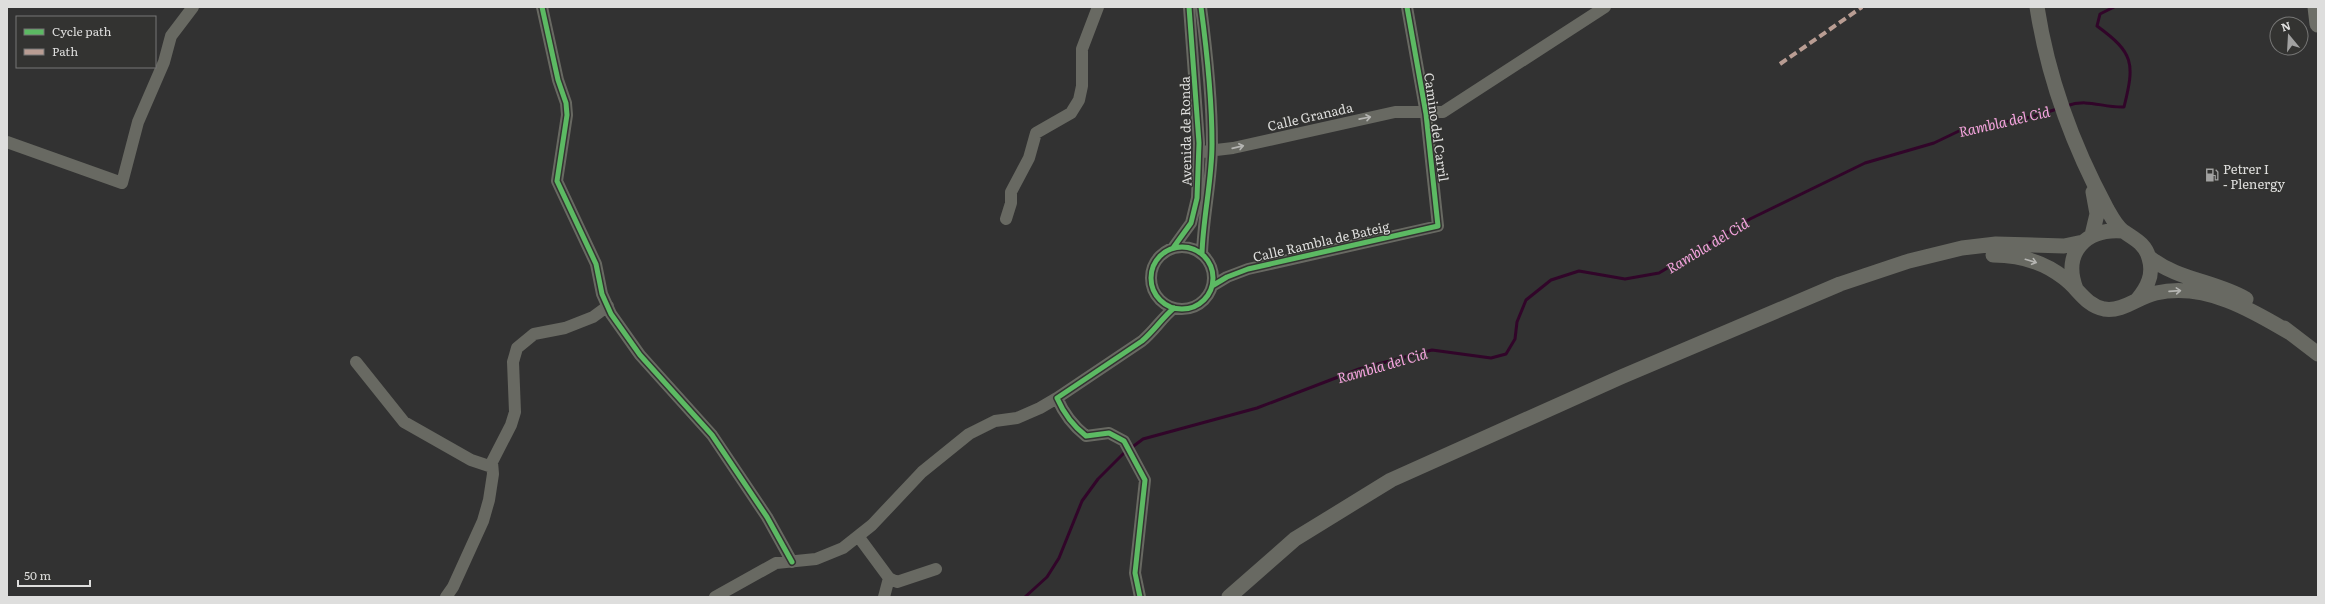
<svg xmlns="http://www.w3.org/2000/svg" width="2325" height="604" font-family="Literata,serif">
	<rect width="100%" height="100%" fill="#323232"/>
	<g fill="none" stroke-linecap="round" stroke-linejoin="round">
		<!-- stream -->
		<path stroke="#310529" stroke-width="3" d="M2066,106C2089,98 2102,108 2124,107C2135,63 2134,53 2097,26L2100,14L2114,7
			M1131,448L1143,439L1257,408L1359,369L1432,350L1491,358L1506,354L1515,339L1517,322L1526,300L1551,280L1579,271L1625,279L1659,273L1750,219L1865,163L1934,143L1959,131L2035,116L2057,109
			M1025,597L1047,577L1059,558L1082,501L1098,479L1126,451"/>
		<!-- minor -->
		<path stroke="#686962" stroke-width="12" d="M542,7L558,80L566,103L567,115L557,181L596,264L602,294L611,314L640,355L712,435L767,517L792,562
			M1201,7C1207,52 1212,98 1212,144C1212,181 1203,217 1202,254
			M7,142L122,183L138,122L164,62L171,36L193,7
			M1199,152L1233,148L1395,112H1443L1605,7
			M1006,219L1011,203V192L1029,158L1036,133L1071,113L1079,100L1082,86V49L1098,7
			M1151 278a31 31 0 1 1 62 0a31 31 0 1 1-62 0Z
			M1173,248L1191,223L1197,198L1199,143L1189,7
			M1212,286L1227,277L1248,269L1438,226L1426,114L1407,7
			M356,362L404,422L471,460L492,467
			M858,536L889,578L884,597
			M889,578L897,582L936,569
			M446,597L453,587L483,521L489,500L493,474L492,462L511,425L515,412L513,362L517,348L534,334L565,328L593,317L608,306
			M715,597L776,563L816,559L843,548L872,525L922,472L969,434L995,421L1017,418L1040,408L1057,398
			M1140,597L1135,573L1145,480L1124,441L1109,433L1086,436C1072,425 1064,414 1057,398L1142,341C1154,331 1162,318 1174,308"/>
		<!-- major -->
		<path stroke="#686962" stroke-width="15" d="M2037,7C2048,78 2073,146 2107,209C2111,216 2116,226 2123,231C2134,239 2145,243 2149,258C2154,274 2148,287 2137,300
			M2092,235L2097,214L2093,192
			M1993,255C2019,255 2044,262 2064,278C2078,288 2085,305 2104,309C2123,312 2138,297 2156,293C2205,282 2252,310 2292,334
			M2149,257C2177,280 2215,281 2246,299
			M2076,289C2062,252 2086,228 2123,231
			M2284,328L2318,354
			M1229,597L1295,539L1391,480L1621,377L1840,284L1909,261L1962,248L1996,244L2064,246L2083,242"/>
		<!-- highway -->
		<path stroke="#6e6f68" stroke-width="17" d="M2316,7L2318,24"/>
		<!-- quiet -->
		<path stroke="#b99d93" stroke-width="4" stroke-dasharray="8 4" stroke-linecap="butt" d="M1780,64L1862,7"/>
		<!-- cycleway casing -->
		<g stroke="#333331" stroke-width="8">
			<path id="cycleway" d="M542,7L558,80L566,103L567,115L557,181L596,264L602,294L611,314L640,355L712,435L767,517L792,562
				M1201,7C1207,52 1212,98 1212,144C1212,181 1203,217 1202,254
				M1151 278a31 31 0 1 1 62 0a31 31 0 1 1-62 0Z
				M1173,248L1191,223L1197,198L1199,143L1189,7
				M1212,286L1227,277L1248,269L1438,226L1426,114L1407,7
				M1140,597L1135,573L1145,480L1124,441L1109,433L1086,436C1072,425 1064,414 1057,398L1142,341C1154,331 1162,318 1174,308"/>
		</g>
		<!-- cycleway -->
		<use href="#cycleway" stroke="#5cba63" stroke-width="5"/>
	</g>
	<!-- one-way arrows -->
	<defs><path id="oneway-shaft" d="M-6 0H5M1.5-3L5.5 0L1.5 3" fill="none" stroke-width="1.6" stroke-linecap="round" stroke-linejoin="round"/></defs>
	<g stroke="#b5b5b2">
		<use href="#oneway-shaft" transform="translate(1365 118) rotate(-11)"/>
		<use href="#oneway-shaft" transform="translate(1238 147) rotate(-13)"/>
		<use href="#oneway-shaft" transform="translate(2031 261) rotate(17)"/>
		<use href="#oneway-shaft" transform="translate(2175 291) rotate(-4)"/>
	</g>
	<!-- icons -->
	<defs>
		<g id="fuel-bare" transform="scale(1.08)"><path d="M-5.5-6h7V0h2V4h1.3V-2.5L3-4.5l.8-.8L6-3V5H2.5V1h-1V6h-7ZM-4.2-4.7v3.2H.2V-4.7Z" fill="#a2a2a1" stroke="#333331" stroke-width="2.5" paint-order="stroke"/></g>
	</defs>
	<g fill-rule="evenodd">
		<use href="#fuel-bare" x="2212" y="175"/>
	</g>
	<g text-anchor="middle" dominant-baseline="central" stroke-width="3" stroke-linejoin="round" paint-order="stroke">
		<!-- street labels -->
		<g font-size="13" fill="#dededd" stroke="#333331">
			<text transform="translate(1310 116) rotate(-13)">Calle Granada</text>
			<text transform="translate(1437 127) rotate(82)">Camino del Carril</text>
			<text transform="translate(1185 131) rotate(-91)">Avenida de Ronda</text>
			<text transform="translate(1321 241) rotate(-13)">Calle Rambla de Bateig</text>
		</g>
		<!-- poi labels -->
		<g font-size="13" fill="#dededd" stroke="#333331" text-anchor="start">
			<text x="2223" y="168">Petrer I<tspan x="2223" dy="15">- Plenergy</tspan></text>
		</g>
		<!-- water labels -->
		<g font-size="14" font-style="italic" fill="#f5a4df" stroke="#333331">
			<text transform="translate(2004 121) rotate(-13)">Rambla del Cid</text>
			<text transform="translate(1707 245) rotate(-31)">Rambla del Cid</text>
			<text transform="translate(1382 365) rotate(-16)">Rambla del Cid</text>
		</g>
	</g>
	<!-- border -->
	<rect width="2325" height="604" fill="none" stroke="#dededd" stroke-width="16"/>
	<!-- legend -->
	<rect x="16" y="16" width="140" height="52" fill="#333331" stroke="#777776"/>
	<rect x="24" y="29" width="20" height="6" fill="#5cba63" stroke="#777776"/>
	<text x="52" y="36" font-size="12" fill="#dededd">Cycle path</text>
	<rect x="24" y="49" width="20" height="6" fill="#b99d93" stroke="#777776"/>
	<text x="52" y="56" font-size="12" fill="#dededd">Path</text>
	<!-- north arrow -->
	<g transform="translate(2289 36) rotate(342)"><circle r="19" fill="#333331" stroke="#777776"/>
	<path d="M0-3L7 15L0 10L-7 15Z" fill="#a2a2a1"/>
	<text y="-6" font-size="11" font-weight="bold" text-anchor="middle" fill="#dededd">N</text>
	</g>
	<!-- scale -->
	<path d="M18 580v6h72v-6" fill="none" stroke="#dededd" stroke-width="2"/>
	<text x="24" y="580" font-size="12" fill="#dededd" stroke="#333331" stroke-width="3" paint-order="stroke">50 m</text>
</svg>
